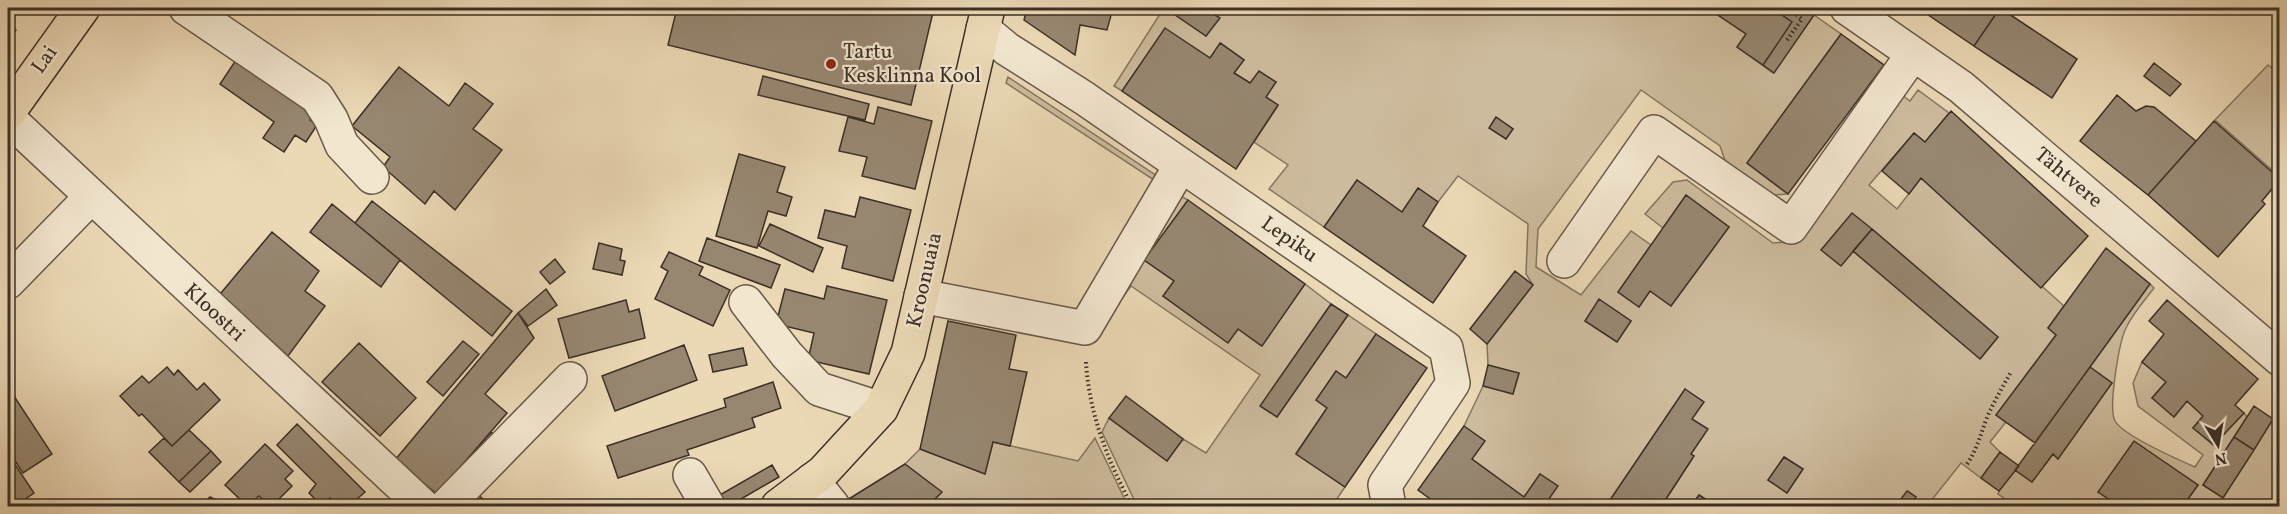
<svg xmlns="http://www.w3.org/2000/svg" width="2287" height="514" font-family="Vollkorn,serif">
	<rect width="100%" height="100%" fill="#ebd8b5"/>
	<filter id="stains"><feTurbulence type="fractalNoise" baseFrequency=".00333" numOctaves="4"/><feColorMatrix values="0 0 0 0 .2 0 0 0 0 .09 0 0 0 0 .02 0 0 0 .5 -.17"/></filter>
	<radialGradient id="worn" r=".72"><stop offset=".6" stop-color="#630" stop-opacity="0"/><stop offset="1" stop-color="#630" stop-opacity=".3"/></radialGradient>
	<!-- green -->
	<path fill="#cdbb9d" stroke="#847662" stroke-width="1.5" fill-rule="evenodd" d="M1158,8H1165L1206,36L1219,18L1214,14L1218,8H1707L1746,34L1737,47L1773,73L1814,15L1841,34L1747,163L1788,194L1757,196L1730,175L1720,146L1641,90L1538,229L1536,267L1581,295L1631,231L1651,245L1618,292L1639,307L1650,291L1671,306L1729,227L1686,195L1663,228L1645,214L1673,182L1687,180L1773,243L1787,242L1902,95L1910,101L1918,90L1949,113L1925,142L1914,133L1869,185L1897,209L1921,178L2064,306L2048,328L2056,335L1996,415L2006,422L1990,442L2000,452L1981,478L1961,463L1927,506H1908L1916,497L1908,491L1898,503L1903,506H1716L1699,495L1691,506H1665L1664,502L1694,456L1691,454L1692,419L1685,389L1606,506H1544L1557,486L1540,474L1524,497L1472,459L1464,426L1483,386L1513,393L1519,374L1488,365L1487,344L1533,285L1526,274L1528,224L1458,176L1438,202L1418,188L1402,212L1357,180L1324,227L1269,189L1288,165L1254,142L1278,106L1266,97L1276,82L1250,83L1234,73L1244,60L1221,43L1210,58L1165,29L1122,91L1114,86L1162,11ZM1496,117L1513,129L1506,139L1490,127ZM1872,229L1998,337L1981,358L1853,251L1841,265ZM1599,300L1631,321L1617,342L1585,321ZM1784,457L1803,469L1787,493L1768,480Z
		M2268,65L2279,73V176L2215,120Z
		M1008,77L1160,178L1157,182L1006,83Z
		M1175,193L1188,200L1145,260L1174,281L1163,296L1228,342L1238,329L1261,346L1305,284L1331,304L1261,406L1277,417L1348,315L1376,334L1346,378L1336,371L1317,400L1327,408L1296,453L1345,487L1332,506H1137L1102,432L1109,418L1167,461L1183,439L1206,453L1260,375L1131,286L1115,308Z
		M2150,284L2154,288C2145,300 2134,312 2127,326C2119,340 2108,408 2115,421C2123,435 2179,460 2195,467L2203,455L2138,406L2133,383L2142,362L2166,382L2152,398L2174,417L2187,401L2203,416L2193,428L2213,445L2244,413L2247,417L2203,485L2223,497L2273,419L2279,424V506H2183L2198,485L2099,492L2119,506H2015L1998,494L1999,491L2015,470L2032,482L2053,454L2058,458L2112,383L2090,367Z
		M1095,438L1128,506H928L941,492L905,464L920,449L985,474L993,442L1078,461Z"/>
	<!-- building -->
	<path fill="#978771" stroke="#3b3027" stroke-width="1.5" d="M677,8H934L911,105L668,45Z
		M1027,8H1113L1107,30L1080,25L1075,55L1024,20Z
		M1165,8H1204L1220,18L1206,36Z
		M1204,8H1218L1214,14Z
		M1719,8H1778L1776,11L1792,22L1763,65L1737,47L1746,34L1715,13Z
		M1778,8H1804L1814,15L1774,73L1763,65L1792,22L1776,11Z
		M1918,8H2000L1974,46Z
		M2000,8L2077,59L2052,98L1974,46Z
		M8,23L16,30L8,40Z
		M1165,28L1210,58L1220,43L1244,60L1234,73L1250,83L1259,71L1276,82L1266,97L1278,105L1236,169L1122,91Z
		M1841,34L1884,65L1788,194L1747,163Z
		M238,57L316,110L310,120L317,125L306,142L295,135L284,152L263,138L274,122L220,84Z
		M2154,63L2181,84L2170,96L2144,76Z
		M399,67L449,106L465,83L493,104L473,129L502,150L455,210L434,191L425,204L383,167L390,157L352,126Z
		M763,76L869,104L865,120L758,95Z
		M2117,95L2136,111L2146,106L2154,107L2196,141L2148,195L2080,141Z
		M878,107L932,121L915,189L862,176L867,157L839,151L848,117L874,124Z
		M1951,111L2088,236L2041,288L1921,178L1909,194L1882,171L1914,133L1925,142Z
		M1496,117L1513,129L1506,139L1489,128Z
		M2214,121L2280,179L2262,201L2265,204L2218,257L2148,195Z
		M739,154L785,167L777,192L792,197L786,216L768,211L757,248L716,236Z
		M1357,180L1402,212L1418,188L1438,202L1423,226L1466,256L1433,303L1324,227Z
		M1686,195L1729,227L1671,306L1650,291L1639,307L1618,292Z
		M860,197L911,210L893,281L842,268L847,246L818,238L825,210L855,217Z
		M1188,200L1305,284L1262,346L1238,329L1228,343L1163,296L1174,281L1144,260Z
		M372,201L512,311L492,336L355,223Z
		M332,204L400,260L381,287L310,232Z
		M1852,213L1872,229L1841,266L1821,250Z
		M770,224L823,248L813,272L759,246Z
		M1872,229L1998,337L1980,359L1853,251Z
		M272,232L319,271L305,291L325,306L288,356L216,299Z
		M707,238L780,265L771,288L699,261Z
		M599,243L622,249L620,260L625,261L622,275L593,269Z
		M2106,248L2150,284L2035,443L1996,415L2056,335L2048,328Z
		M669,252L703,267L699,275L730,290L713,326L655,299L668,271L661,267Z
		M555,259L565,272L550,284L540,272Z
		M1515,271L1533,285L1487,344L1470,329Z
		M827,286L887,300L869,374L808,360L814,333L776,324L785,289L824,299Z
		M546,289L557,305L528,326L518,313Z
		M2280,298V310L2273,304Z
		M1599,299L1631,321L1617,342L1585,321Z
		M626,300L629,312L639,309L645,338L569,358L558,319Z
		M2167,300L2258,379L2235,405L2244,413L2214,445L2193,428L2203,416L2187,401L2174,417L2152,398L2166,382L2142,362L2164,334L2149,321Z
		M1331,304L1348,315L1277,417L1260,406Z
		M518,313L534,338L485,394L507,413L437,494L395,460Z
		M948,321L1016,335L1009,369L1027,372L1010,446L993,442L985,474L920,449Z
		M1376,334L1427,368L1345,487L1296,454L1327,408L1316,400L1336,371L1346,378Z
		M463,341L479,354L443,396L427,382Z
		M359,343L416,398L380,436L322,382Z
		M684,345L697,380L615,411L602,376Z
		M743,348L747,365L713,372L709,355Z
		M1488,365L1519,373L1513,394L1483,386Z
		M167,367L174,375L178,370L197,390L204,383L220,400L172,446L142,414L139,416L120,396L142,376L149,383Z
		M2090,367L2112,383L2058,459L2053,454L2032,482L2015,470Z
		M773,382L781,408L752,418L755,427L687,450L689,455L618,478L607,446L726,407L724,399Z
		M8,387L52,454L23,473L8,450Z
		M1685,389L1704,402L1692,419L1708,429L1691,454L1694,456L1664,502L1665,506H1606Z
		M1126,396L1183,439L1167,461L1109,418Z
		M2254,406L2273,419L2254,450L2234,437Z
		M297,424L365,492L349,506H337L330,498L322,506L309,493L316,484L277,445Z
		M1464,426L1485,441L1472,459L1524,497L1540,474L1558,486L1544,506H1440L1418,490Z
		M189,430L211,451L179,482L149,452L164,438L172,446Z
		M491,432L497,437L480,457L474,452Z
		M2234,437L2254,450L2223,498L2203,485Z
		M2134,441L2198,485L2183,506H2119L2098,492Z
		M265,444L293,471L285,479L292,486L279,499L286,506H269L259,496L247,506L225,485Z
		M211,451L221,462L190,492L179,482Z
		M2000,452L2019,466L1999,491L1981,478Z
		M8,454L34,493L15,506H8Z
		M1784,457L1803,469L1787,493L1768,480Z
		M905,464L942,492L928,506H848L844,502Z
		M772,465L779,477L729,506H723L718,496Z
		M1907,491L1916,497L1908,506H1903L1898,503Z
		M475,492L491,506H462Z
		M1699,495L1716,506H1691Z
		M210,497L229,506H201Z"/>
	<g fill="none" stroke-linecap="round" stroke-linejoin="round">
		<!-- minor casing -->
		<g stroke="#675a4a" stroke-width="36">
			<path id="minor" d="M186,8L317,97L331,119L342,145L372,177
				M1847,8L1961,87L2280,359
				M983,29L1007,49L1084,98L1446,348L1453,383L1385,485L1389,506
				M8,118L423,506
				M1564,261L1654,132L1791,227L1913,54
				M8,282L90,198
				M921,296L1085,328L1181,165
				M746,302L787,355L819,389L881,409
				M690,475L708,506
				M812,480L833,506
				M446,506L570,379"/>
		</g>
		<!-- major casing -->
		<g stroke="#3b3027" stroke-width="36">
			<path id="major" d="M8,113L83,8
				M778,506L823,472L881,409L908,353L988,8"/>
		</g>
		<!-- path -->
		<path stroke="#3b3027" stroke-width="4" stroke-dasharray="1.5 3" stroke-linecap="butt" d="M1787,40L1802,19L1788,8
			M1086,362C1089,414 1108,461 1132,506
			M1967,464C1978,448 1981,432 1988,415C1995,400 2003,386 2011,372"/>
		<!-- minor -->
		<use href="#minor" stroke="#f2e6cf" stroke-width="33"/>
		<!-- major -->
		<use href="#major" stroke="#ebd8b5" stroke-width="33"/>
	</g>
	<!-- markers -->
	<circle fill="#8f2418" stroke="#f2e6cf" stroke-width="2" cx="831" cy="64" r="6"/>
	<g text-anchor="middle" dominant-baseline="central" stroke-width="4.5" stroke-linejoin="round" paint-order="stroke">
		<!-- poi labels -->
		<g font-size="21" fill="#3b3027" stroke="#f2e6cf" text-anchor="start">
			<text x="843" y="52">Tartu<tspan x="843" dy="24">Kesklinna Kool</tspan></text>
		</g>
		<!-- street labels -->
		<g font-size="21" fill="#3b3027" stroke="#f2e6cf">
			<text transform="translate(45 60) rotate(-55)">Lai</text>
			<text transform="translate(2068 178) rotate(40)">Tähtvere</text>
			<text transform="translate(1289 240) rotate(35)">Lepiku</text>
			<text transform="translate(925 280) rotate(-77)">Kroonuaia</text>
			<text transform="translate(214 313) rotate(43)">Kloostri</text>
		</g>
	</g>
	<!-- margin -->
	<rect width="2287" height="514" fill="none" stroke="#ebd8b5" stroke-width="30"/>
	<rect x="9" y="9" width="2269" height="496" fill="none" stroke="#3b3027" stroke-width="3"/>
	<rect x="15" y="15" width="2257" height="484" fill="none" stroke="#3b3027" stroke-width="1.5"/>
	<!-- north arrow -->
	<g transform="translate(2218 445) rotate(169)" stroke="#f2e6cf" stroke-width="4.5" paint-order="stroke">
	<path d="M0-4.5L10 22L0 15L-10 22Z" fill="#3b3027"/>
	<text y="-9" font-size="16" font-weight="bold" text-anchor="middle" fill="#3b3027">N</text>
	</g>
	<rect width="100%" height="100%" filter="url(#stains)"/>
	<rect width="100%" height="100%" fill="url(#worn)"/>
</svg>
